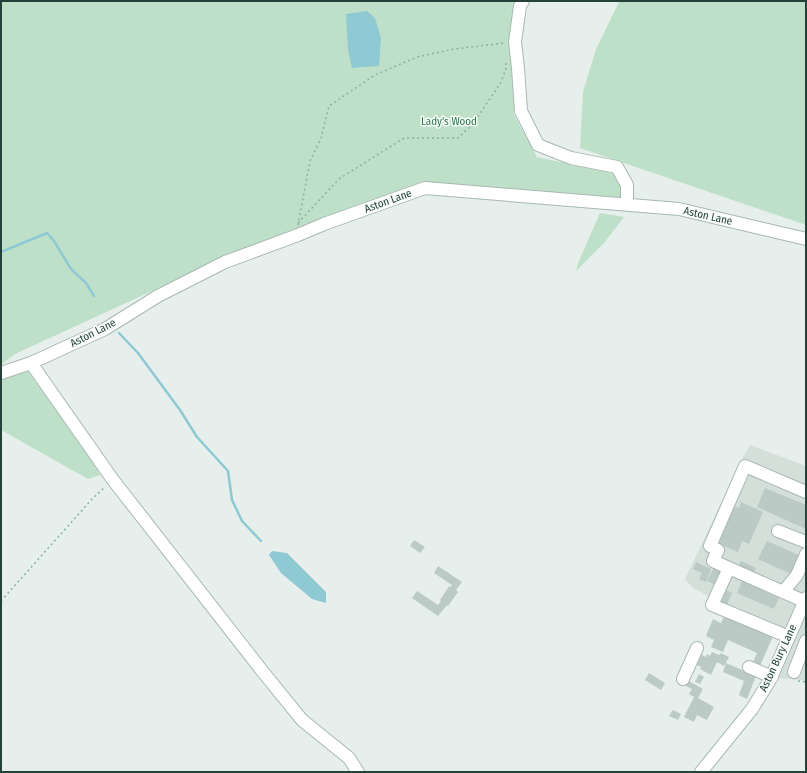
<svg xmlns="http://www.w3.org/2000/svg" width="807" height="773" font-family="'Fira Sans Condensed',sans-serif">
	<rect width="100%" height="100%" fill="#e6efeb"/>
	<!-- built -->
	<path fill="#d4dfda" d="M750,445L806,466V681L770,677L785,635L693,588L685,579L742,459Z"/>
	<!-- green -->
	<path fill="#bfe0c8" d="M1,1H522L513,49L514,115L537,157L613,173L622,188V202L494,192L422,182L324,217L297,231L239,251L15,354L1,365Z
		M618,1H806V225L580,148L583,92L596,49L619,2Z
		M600,213L624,217L604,243L576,271L578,263Z
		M26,369L86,451L100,475L88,479L1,430V377Z"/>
	<!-- water -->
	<path fill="#8ec9d4" d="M367,11L375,18L381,38L379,66L352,68L348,50L346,14Z
		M272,551L287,553L326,592V603L312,599L281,573L269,555Z"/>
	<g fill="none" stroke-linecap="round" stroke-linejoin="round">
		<!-- stream -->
		<path stroke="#8ec9d4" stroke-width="2.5" d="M1,252L47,233L54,241L71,269L86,283L94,296
			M119,333L138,353L180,410L197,437L228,471L232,500L242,521L261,541"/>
	</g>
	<!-- building -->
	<path fill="#bbcac4" d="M765,488L806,505V529L757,507Z
		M741,502L763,512L749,544L742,541L738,552L715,542L732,505L739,508Z
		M414,540L425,547L420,553L410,546Z
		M767,541L801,556L793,575L758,559Z
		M741,561L756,568L751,577L736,571Z
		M696,562L711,569L706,582L699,579L702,573L693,569Z
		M438,566L462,582L456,590L458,592L448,606L447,605L438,616L412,598L417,591L438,605L441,601L440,600L449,586L450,587L452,585L434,573Z
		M714,567L723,571L716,585L707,581Z
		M742,581L779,598L774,609L737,593Z
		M726,590L732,593L725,609L719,606Z
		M726,612L774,634L759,668L752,665L757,653L728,640L723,652L711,647L714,640L706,636L713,619L721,623Z
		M712,652L719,655L721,653L729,657L724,666L717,662L711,675L700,669L701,667L697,665L702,655L706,657L707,654L710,656Z
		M726,663L756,676L747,699L739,695L744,681L723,672Z
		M649,673L665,683L661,690L645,680Z
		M699,674L704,677L700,684L695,682Z
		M687,680L703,689L698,698L714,707L707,720L697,715L694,722L684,717L694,697L689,694L692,689L684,685Z
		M673,710L681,714L678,720L669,716Z"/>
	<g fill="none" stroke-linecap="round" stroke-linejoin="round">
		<!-- minor casing -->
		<g stroke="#a8b8b2" stroke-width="14">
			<path id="minor" d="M523,1L520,6L515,42L518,68L521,111L538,145L571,158L617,167L627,185V205
				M31,363L113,480L263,672L302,720L349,758L358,772
				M1,373L31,363L105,329L158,296L225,262L298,235L324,224L425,188L679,209L806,239
				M806,492L745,466L710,546L718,550L713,561L806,602
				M778,531L806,542
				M729,568L712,605L789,637
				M783,592L797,575L806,554
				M749,667L772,677
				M794,672L806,641
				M683,679L697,648
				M701,772L752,709L770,680L806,598"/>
		</g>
		<!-- path -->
		<path stroke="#86b3a5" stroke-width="1.5" stroke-dasharray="2 3" stroke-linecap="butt" d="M298,223L339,179L404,138H458L473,124L489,100L500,84L506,69V61
			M298,225L310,161L321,138L329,106L375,75L417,57L454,49L505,43
			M1,601L93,498L105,487
			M798,681L806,682"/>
		<!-- minor -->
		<use href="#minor" stroke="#fff" stroke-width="12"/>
	</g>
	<g text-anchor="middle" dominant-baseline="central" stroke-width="3" stroke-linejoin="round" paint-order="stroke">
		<!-- park labels -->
		<g font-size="11" fill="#2d7a4b" stroke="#f7fbf9">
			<text x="449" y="121">Lady's Wood</text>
		</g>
		<!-- street labels -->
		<g font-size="11" fill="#24423a" stroke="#f7fbf9">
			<text transform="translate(388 201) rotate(-20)">Aston Lane</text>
			<text transform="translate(708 216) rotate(13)">Aston Lane</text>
			<text transform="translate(93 333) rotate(-27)">Aston Lane</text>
			<text transform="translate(778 658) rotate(-65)">Aston Bury Lane</text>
		</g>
	</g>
	<!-- border -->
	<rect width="807" height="773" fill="none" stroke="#24423a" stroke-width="4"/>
</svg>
